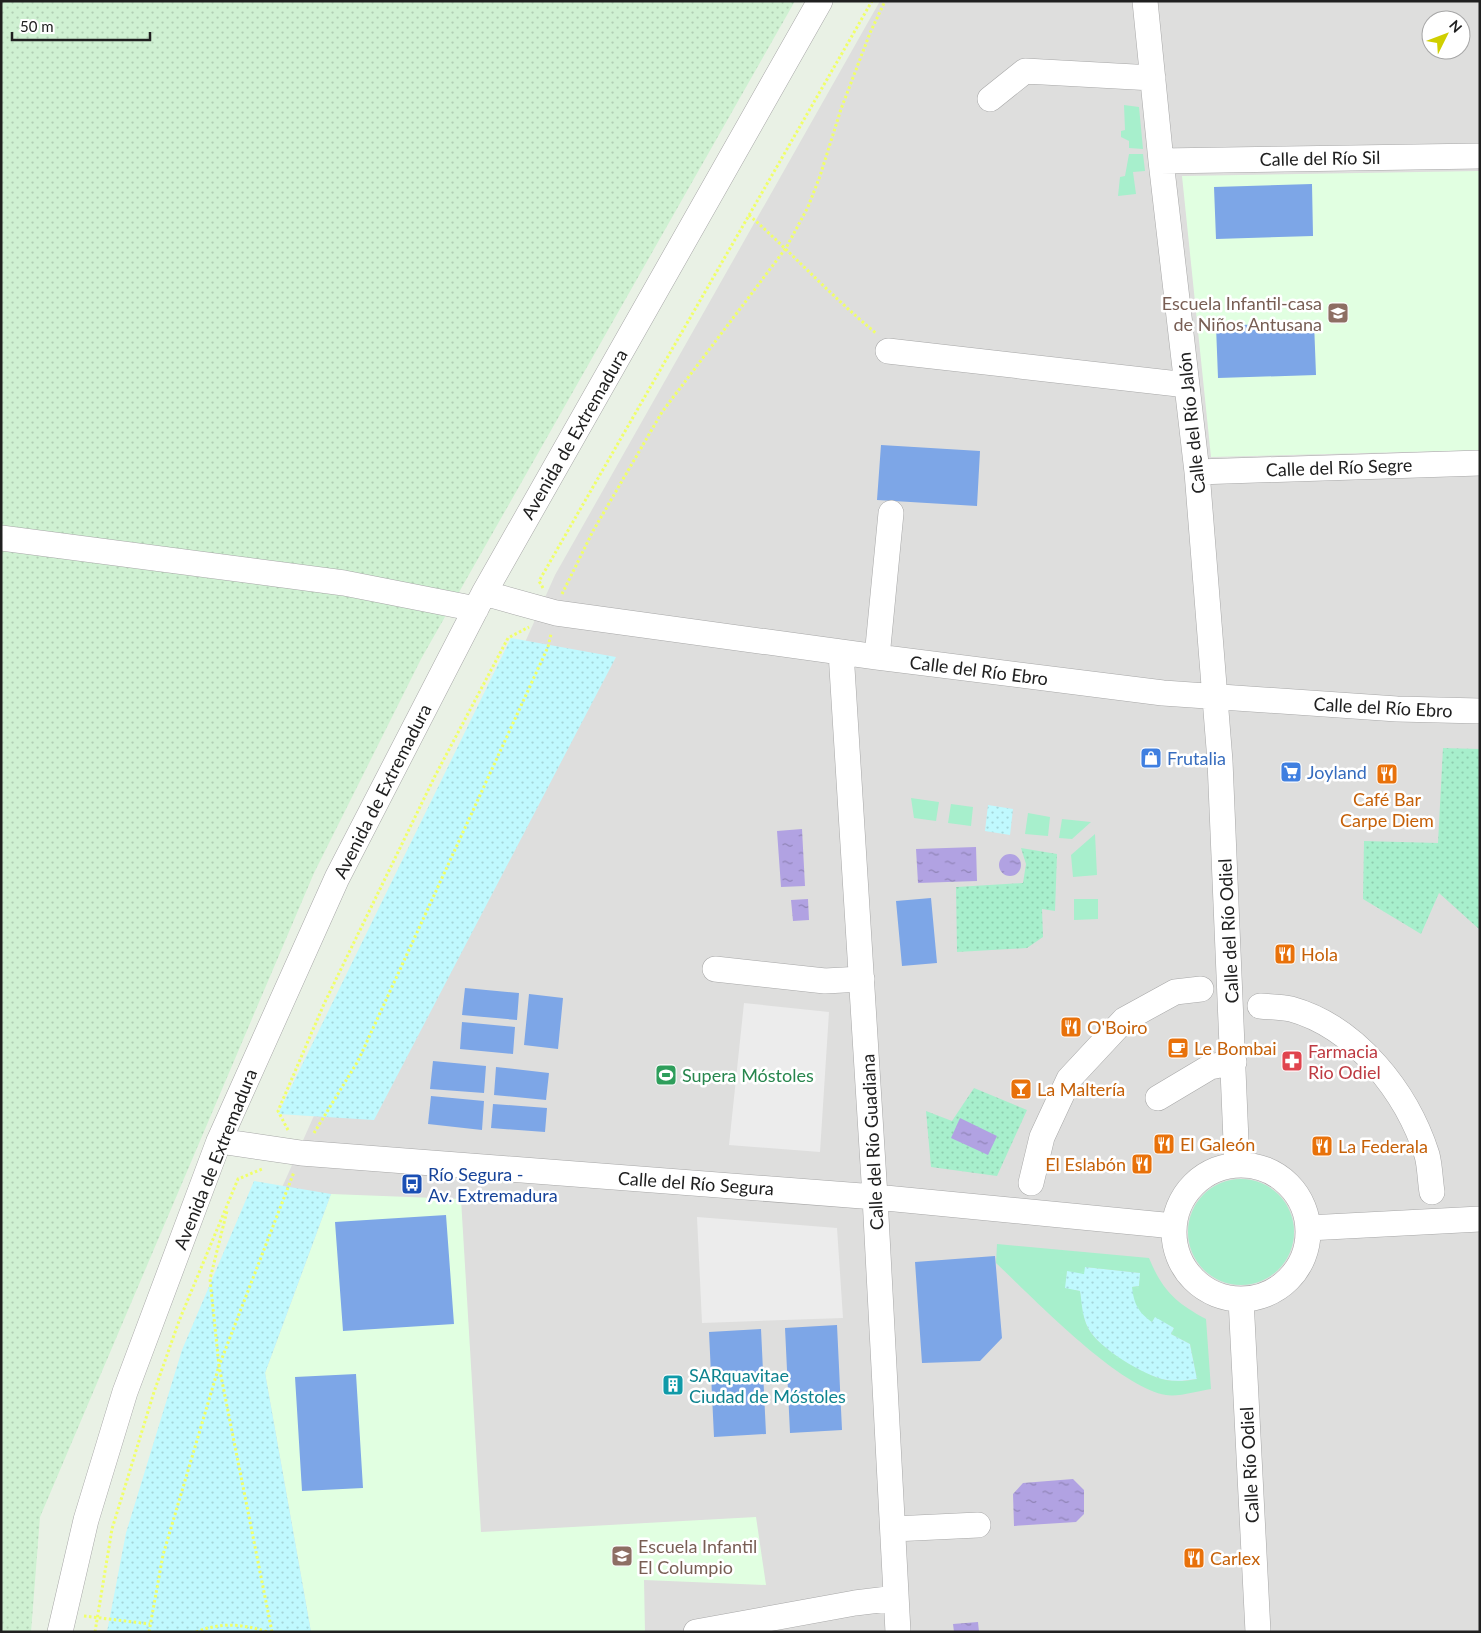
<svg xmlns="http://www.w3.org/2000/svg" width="1481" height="1633" font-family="Lato,sans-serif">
	<defs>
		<pattern id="farmland-dots" width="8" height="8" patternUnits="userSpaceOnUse" patternTransform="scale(1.25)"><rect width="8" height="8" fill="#cff1d2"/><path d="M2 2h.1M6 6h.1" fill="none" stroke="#b1ceb4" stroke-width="1.8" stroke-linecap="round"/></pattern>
		<pattern id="grass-dots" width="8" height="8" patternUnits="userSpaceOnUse" patternTransform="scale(1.25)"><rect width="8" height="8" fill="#a7efcc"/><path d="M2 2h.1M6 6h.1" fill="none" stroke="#8fcdaf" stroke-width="1.8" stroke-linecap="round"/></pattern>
		<pattern id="park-dots" width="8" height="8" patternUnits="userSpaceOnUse" patternTransform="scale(1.25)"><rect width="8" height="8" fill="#c0f9fe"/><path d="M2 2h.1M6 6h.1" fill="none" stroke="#a5d5d9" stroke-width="1.8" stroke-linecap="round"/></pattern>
		<pattern id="water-ripples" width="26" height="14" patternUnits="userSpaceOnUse" patternTransform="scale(1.25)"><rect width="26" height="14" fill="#b1a2e2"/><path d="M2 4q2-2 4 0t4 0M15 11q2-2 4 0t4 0" fill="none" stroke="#9084b7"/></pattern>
	</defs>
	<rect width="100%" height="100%" fill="#e9f1e5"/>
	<!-- residential -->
	<path fill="#dededd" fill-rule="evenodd" d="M880,1H1480V1632H109L128,1533L555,575ZM1431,20H1461V50H1431Z"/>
	<!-- education -->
	<path fill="#e1ffe1" d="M1479,171L1480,450L1211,457L1182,176Z
		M331,1194L461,1199L481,1532L756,1517L766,1585L644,1580L645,1632H311L265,1373Z"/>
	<!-- farmland -->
	<path fill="url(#farmland-dots)" d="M1,1H795L421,659L314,873L40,1517L31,1632H1Z"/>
	<!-- grass -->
	<path fill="url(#grass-dots)" d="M1443,748L1480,749V930L1439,893L1421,934L1363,899L1364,841L1438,843Z
		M1021,848L1057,854L1055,911L1042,909L1043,937L1027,948L957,952L956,887L1023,883L1026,864Z
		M974,1088L1027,1110L997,1176L931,1167L926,1111L952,1121Z"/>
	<!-- park -->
	<path fill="url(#park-dots)" d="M511,638L616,657L374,1120L278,1114Z
		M988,805L1013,809L1010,835L985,831Z
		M254,1181L331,1194L265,1373L311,1632H107L126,1533L182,1350Z
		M1085,1267L1141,1273L1139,1286L1132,1287L1152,1322L1155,1316L1174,1328L1171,1334L1190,1344L1197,1379C1187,1380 1177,1382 1167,1380C1145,1377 1098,1348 1088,1328C1082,1316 1081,1304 1080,1291L1064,1289L1067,1271Z"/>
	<!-- garden -->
	<path fill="#a7efcc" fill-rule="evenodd" d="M1124,105L1139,107L1143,149L1129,148V141L1121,137V131L1125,130Z
		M1129,154H1143L1145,171L1133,172L1136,194L1118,196L1120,177L1125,176Z
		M911,798L939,802L936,821L914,818Z
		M951,804L973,807L971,826L948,823Z
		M1028,813L1050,817L1048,836L1025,834Z
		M1062,819L1091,822L1072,839L1059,838Z
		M1095,834L1097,875L1073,877L1071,855Z
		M1074,899H1098V919L1074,920Z
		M1188 1232a53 53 0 1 1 106 0a53 53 0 1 1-106 0Z
		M997,1244L1149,1258C1162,1290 1176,1303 1206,1319L1211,1389C1198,1391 1179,1397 1166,1395C1119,1388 1032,1297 996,1263ZM1085,1267L1140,1273L1139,1286L1132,1287C1134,1304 1138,1312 1152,1322L1155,1317L1174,1328L1171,1334L1190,1344L1197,1379C1187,1381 1176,1382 1166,1380C1145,1376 1098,1348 1088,1328C1082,1316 1082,1304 1080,1291L1065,1288L1067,1271L1084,1274Z"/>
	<!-- pitch -->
	<path fill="#7da6e7" d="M1312,184L1313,236L1216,239L1214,187Z
		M1314,322L1316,375L1218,378L1216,326Z
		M881,445L980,451L977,506L877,500Z
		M931,898L937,963L902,966L896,901Z
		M465,988L519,993L517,1020L462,1015Z
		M529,994L563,998L558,1049L524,1045Z
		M462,1022L515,1027L513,1054L460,1049Z
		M433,1061L486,1066L484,1093L430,1089Z
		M496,1067L549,1073L546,1100L494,1095Z
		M431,1096L484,1101L482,1130L428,1124Z
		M493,1104L547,1108L545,1132L491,1128Z
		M446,1215L454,1324L343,1331L335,1222Z
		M995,1256L1002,1338L980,1361L922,1363L915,1262Z
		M837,1325L842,1430L790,1433L785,1328Z
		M761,1329L766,1434L714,1437L709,1332Z
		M356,1374L363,1488L302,1491L295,1377Z"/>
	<!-- parking -->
	<path fill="#ececec" d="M744,1003L829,1012L820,1152L729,1145Z
		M697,1217L837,1228L843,1318L702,1323Z"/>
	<!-- water -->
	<path fill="url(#water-ripples)" d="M802,829L805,886L781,887L777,831Z
		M976,847L977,881L918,883L916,849Z
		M999 865a11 11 0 1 1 22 0a11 11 0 1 1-22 0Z
		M808,899L809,920L793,921L791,900Z
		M960,1118L997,1136L988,1155L951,1138Z
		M1073,1479L1084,1490V1514L1076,1522L1014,1526L1013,1494L1023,1483Z
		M978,1622L979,1632H954L953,1624Z"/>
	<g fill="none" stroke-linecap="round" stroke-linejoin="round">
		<!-- minor casing -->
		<g stroke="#a7a7a7" stroke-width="26">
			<path id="minor" d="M1145,1L1161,161L1197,472L1220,761L1237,1165
				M990,99L1025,71L1153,78
				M1161,161L1480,156
				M888,351L1187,385
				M1197,472L1480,463
				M1,538L344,583L476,609
				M484,593L556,613L877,657L1163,693L1397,709L1480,711
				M841,652L875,1197L898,1632
				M877,657L891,513
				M715,969L825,981L862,979
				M1260,1006C1270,1007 1281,1007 1291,1009C1356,1027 1407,1092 1427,1155C1430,1166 1430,1180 1432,1192
				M1158,1098L1210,1067L1234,1062
				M219,1141L301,1153L875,1197L1174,1226
				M1174 1232a67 67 0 1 1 134 0a67 67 0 1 1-134 0Z
				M1031,1183L1042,1137L1069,1079L1124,1020L1175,992L1201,989
				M1308,1228L1480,1219
				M1241,1299L1258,1632
				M893,1529L978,1525
				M60,1632L86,1520L125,1392L219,1141L337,878L484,593L820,1
				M696,1632L855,1603L896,1598"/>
		</g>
		<!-- path -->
		<path stroke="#f0ff69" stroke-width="3" stroke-dasharray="2.5 2.5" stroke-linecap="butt" d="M749,215C793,254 832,297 877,334
			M543,588L539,581L872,1
			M562,594L593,531L662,412L786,248L808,207L820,176L841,109L870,33L885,1
			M288,1130L278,1111L324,1004L435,776L508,638L529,627
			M314,1133L358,1061L548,647L551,634
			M84,1616L150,1624
			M95,1632L112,1529L154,1392L179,1321L238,1179L262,1169
			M149,1632L163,1555L219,1366L210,1279L227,1211
			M196,1632C221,1622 243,1624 268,1632
			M272,1632L219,1366L294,1172"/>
		<!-- minor -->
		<use href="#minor" stroke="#fff" stroke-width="25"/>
	</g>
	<!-- icons -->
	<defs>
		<g id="school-square" transform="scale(1.125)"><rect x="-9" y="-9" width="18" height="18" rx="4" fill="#8d6e63" stroke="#fff"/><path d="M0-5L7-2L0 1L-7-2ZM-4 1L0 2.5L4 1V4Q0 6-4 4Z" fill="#fff"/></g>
		<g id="shop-square" transform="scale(1.125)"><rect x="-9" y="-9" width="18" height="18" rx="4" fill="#3f7fe0" stroke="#fff"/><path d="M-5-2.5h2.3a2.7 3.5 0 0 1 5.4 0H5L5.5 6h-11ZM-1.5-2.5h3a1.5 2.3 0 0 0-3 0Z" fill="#fff"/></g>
		<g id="supermarket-square" transform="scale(1.125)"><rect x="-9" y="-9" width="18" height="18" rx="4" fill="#3f7fe0" stroke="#fff"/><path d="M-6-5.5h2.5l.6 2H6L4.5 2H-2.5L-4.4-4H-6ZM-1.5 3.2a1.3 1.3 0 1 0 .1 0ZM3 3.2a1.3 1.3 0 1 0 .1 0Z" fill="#fff"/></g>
		<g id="restaurant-square" transform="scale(1.125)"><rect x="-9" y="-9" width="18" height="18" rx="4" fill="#e8710a" stroke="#fff"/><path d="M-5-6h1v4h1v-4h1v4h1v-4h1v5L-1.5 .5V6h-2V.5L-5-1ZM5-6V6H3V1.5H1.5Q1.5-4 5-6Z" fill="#fff"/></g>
		<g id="cafe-square" transform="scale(1.125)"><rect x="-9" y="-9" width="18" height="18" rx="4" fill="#e8710a" stroke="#fff"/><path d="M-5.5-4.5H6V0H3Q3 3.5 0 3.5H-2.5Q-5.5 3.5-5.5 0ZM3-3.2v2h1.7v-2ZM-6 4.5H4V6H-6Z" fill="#fff"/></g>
		<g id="pharmacy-square" transform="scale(1.125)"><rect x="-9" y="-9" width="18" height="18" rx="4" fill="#e0444e" stroke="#fff"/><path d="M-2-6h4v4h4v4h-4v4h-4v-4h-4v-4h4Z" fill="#fff"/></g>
		<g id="stadium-square" transform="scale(1.125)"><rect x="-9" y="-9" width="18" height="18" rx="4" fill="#2e9e5b" stroke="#fff"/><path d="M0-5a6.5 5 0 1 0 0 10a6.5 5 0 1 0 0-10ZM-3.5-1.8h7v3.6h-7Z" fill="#fff"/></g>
		<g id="bar-square" transform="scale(1.125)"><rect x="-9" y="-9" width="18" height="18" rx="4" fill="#e8710a" stroke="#fff"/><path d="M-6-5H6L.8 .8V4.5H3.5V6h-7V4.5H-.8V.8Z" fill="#fff"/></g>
		<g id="bus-square" transform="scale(1.125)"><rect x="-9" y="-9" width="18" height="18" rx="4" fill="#1a4fb4" stroke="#fff"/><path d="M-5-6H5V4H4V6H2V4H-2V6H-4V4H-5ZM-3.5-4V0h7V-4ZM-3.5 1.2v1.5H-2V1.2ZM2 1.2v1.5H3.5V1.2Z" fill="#fff"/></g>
		<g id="building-square" transform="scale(1.125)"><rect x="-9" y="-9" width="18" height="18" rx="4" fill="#0f9aa8" stroke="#fff"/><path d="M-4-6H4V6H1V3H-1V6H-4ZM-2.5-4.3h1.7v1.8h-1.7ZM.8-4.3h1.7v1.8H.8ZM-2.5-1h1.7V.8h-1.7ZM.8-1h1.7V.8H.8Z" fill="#fff"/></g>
	</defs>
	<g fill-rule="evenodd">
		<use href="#school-square" x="1338" y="313"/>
		<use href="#shop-square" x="1151" y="758"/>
		<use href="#supermarket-square" x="1291" y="772"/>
		<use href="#restaurant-square" x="1387" y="774"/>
		<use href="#restaurant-square" x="1285" y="954"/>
		<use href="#restaurant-square" x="1071" y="1027"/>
		<use href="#cafe-square" x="1178" y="1048"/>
		<use href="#pharmacy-square" x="1292" y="1061"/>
		<use href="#stadium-square" x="666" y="1075"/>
		<use href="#bar-square" x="1021" y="1089"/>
		<use href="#restaurant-square" x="1164" y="1144"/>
		<use href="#restaurant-square" x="1322" y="1146"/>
		<use href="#restaurant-square" x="1142" y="1164"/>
		<use href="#bus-square" x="412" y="1184"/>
		<use href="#building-square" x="673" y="1385"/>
		<use href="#school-square" x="622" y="1556"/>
		<use href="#restaurant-square" x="1194" y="1558"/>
	</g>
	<g text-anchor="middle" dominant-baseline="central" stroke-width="5" stroke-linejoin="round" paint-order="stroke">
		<!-- street labels -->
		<g font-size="18" fill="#202020" stroke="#fff">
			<text transform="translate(1320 158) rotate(-1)">Calle del Río Sil</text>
			<text transform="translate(1191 423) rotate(-96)">Calle del Río Jalón</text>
			<text transform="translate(574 434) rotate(-60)">Avenida de Extremadura</text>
			<text transform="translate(1339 467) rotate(-2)">Calle del Río Segre</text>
			<text transform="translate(979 670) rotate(7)">Calle del Río Ebro</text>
			<text transform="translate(1383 707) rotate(3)">Calle del Río Ebro</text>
			<text transform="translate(382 791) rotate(-63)">Avenida de Extremadura</text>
			<text transform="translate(1228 931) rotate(-93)">Calle del Río Odiel</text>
			<text transform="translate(872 1142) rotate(-93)">Calle del Río Guadiana</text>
			<text transform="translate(215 1159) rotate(-68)">Avenida de Extremadura</text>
			<text transform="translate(696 1183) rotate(4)">Calle del Río Segura</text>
			<text transform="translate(1249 1465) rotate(-93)">Calle Río Odiel</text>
		</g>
		<!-- education labels -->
		<g font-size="18" fill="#785e54" stroke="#fff" text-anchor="end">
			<text x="1322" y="303">Escuela Infantil-casa<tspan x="1322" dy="21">de Niños Antusana</tspan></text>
			<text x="638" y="1546" text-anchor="start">Escuela Infantil<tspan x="638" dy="21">El Columpio</tspan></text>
		</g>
		<!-- shop labels -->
		<g font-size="18" fill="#366cbe" stroke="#fff" text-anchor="start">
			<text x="1167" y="758">Frutalia</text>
			<text x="1307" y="772">Joyland</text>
		</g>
		<!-- food labels -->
		<g font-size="18" fill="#c56008" stroke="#fff" text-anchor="start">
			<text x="1387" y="799" text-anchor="middle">Café Bar<tspan x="1387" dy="21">Carpe Diem</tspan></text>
			<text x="1301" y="954">Hola</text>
			<text x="1087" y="1027">O'Boiro</text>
			<text x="1194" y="1048">Le Bombai</text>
			<text x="1037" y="1089">La Maltería</text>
			<text x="1180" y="1144">El Galeón</text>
			<text x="1338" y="1146">La Federala</text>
			<text x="1126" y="1164" text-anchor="end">El Eslabón</text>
			<text x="1210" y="1558">Carlex</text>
		</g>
		<!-- health labels -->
		<g font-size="18" fill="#be3a42" stroke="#fff" text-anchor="start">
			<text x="1308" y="1051">Farmacia<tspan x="1308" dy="21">Rio Odiel</tspan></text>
		</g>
		<!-- leisure labels -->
		<g font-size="18" fill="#27864d" stroke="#fff" text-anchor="start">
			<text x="682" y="1075">Supera Móstoles</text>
		</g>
		<!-- transit labels -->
		<g font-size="18" fill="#164399" stroke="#fff" text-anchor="start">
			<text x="428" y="1174">Río Segura -<tspan x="428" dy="21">Av. Extremadura</tspan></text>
		</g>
		<!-- culture labels -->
		<g font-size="18" fill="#0d838f" stroke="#fff" text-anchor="start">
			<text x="689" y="1375">SARquavitae<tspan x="689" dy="21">Ciudad de Móstoles</tspan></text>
		</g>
	</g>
	<!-- border -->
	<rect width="1481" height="1633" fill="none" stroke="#202020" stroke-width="5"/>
	<!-- north arrow -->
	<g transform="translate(1446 35) rotate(48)"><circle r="24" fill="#ffffff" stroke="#a6a6a6"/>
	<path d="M0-4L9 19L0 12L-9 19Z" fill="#d0cf00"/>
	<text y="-8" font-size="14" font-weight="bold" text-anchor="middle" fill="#202020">N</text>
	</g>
	<!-- scale -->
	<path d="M12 32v8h138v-8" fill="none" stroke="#202020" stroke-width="2.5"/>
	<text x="20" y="32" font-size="15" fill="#202020" stroke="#ffffff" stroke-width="4" paint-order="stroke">50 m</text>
</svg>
